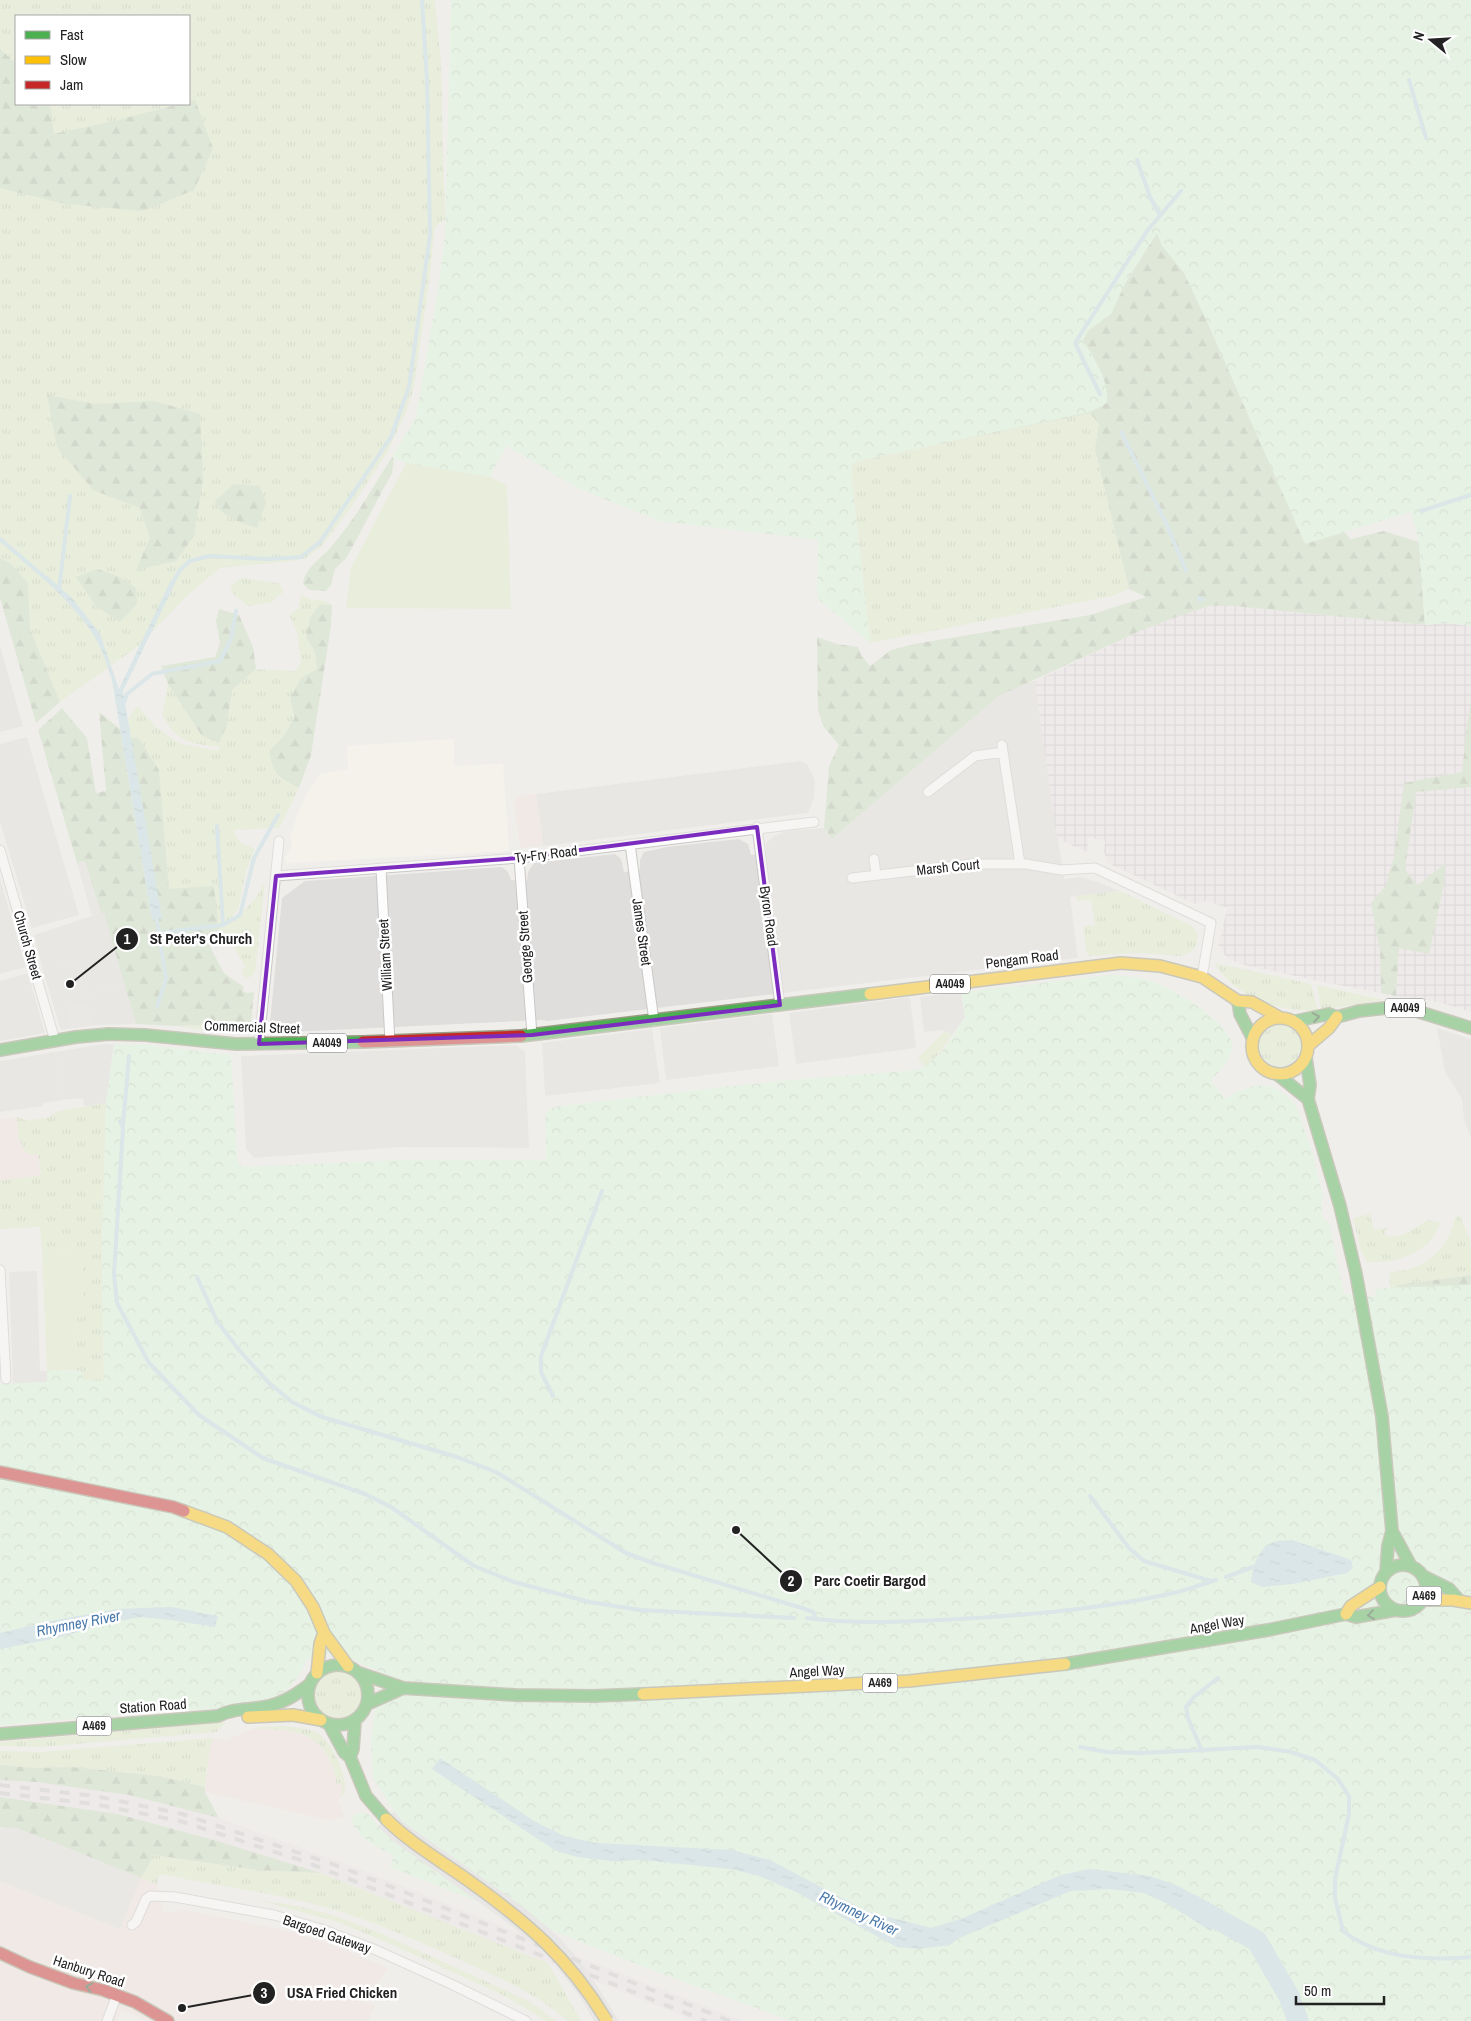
<svg xmlns="http://www.w3.org/2000/svg" width="1471" height="2021" font-family="'Archivo Narrow',sans-serif">
	<defs>
		<pattern id="industrial-grid" width="8" height="8" patternUnits="userSpaceOnUse" patternTransform="scale(1.25)"><rect width="8" height="8" fill="#ede4e9"/><path d="M0 4h8M4 0v8" fill="none" stroke="#cbc3c8"/></pattern>
		<pattern id="grass-tufts" width="24" height="20" patternUnits="userSpaceOnUse" patternTransform="scale(1.25)"><rect width="24" height="20" fill="#ddeccb"/><path d="M3 7l-1-3M5 7V3M7 7l1-3M15 17l-1-3M17 17v-4M19 17l1-3" fill="none" stroke="#bdcaae"/></pattern>
		<pattern id="forest-firs" width="22" height="20" patternUnits="userSpaceOnUse" patternTransform="scale(1.25)"><rect width="22" height="20" fill="#cbdec1"/><path d="M5 1l3.5 6h-7zM16 11l3.5 6h-7z" fill="#aebea6"/></pattern>
		<pattern id="park-crowns" width="20" height="18" patternUnits="userSpaceOnUse" patternTransform="scale(1.25)"><rect width="20" height="18" fill="#daf5da"/><path d="M2 6a3 3 0 1 1 6 0M12 15a3 3 0 1 1 6 0" fill="none" stroke="#bbd2bb"/></pattern>
		<pattern id="water-ripples" width="26" height="14" patternUnits="userSpaceOnUse" patternTransform="scale(1.25)"><rect width="26" height="14" fill="#bfdbe3"/><path d="M2 4q2-2 4 0t4 0M15 11q2-2 4 0t4 0" fill="none" stroke="#a4bcc2"/></pattern>
	</defs>
	<rect width="100%" height="100%" fill="#f0eeeb"/>
	<!-- residential -->
	<path fill="#dfdedc" d="M0,646L23,726L0,732Z
		M1035,681L1064,879L1080,877L1095,881L1120,891L1070,897L1078,958L547,1021L542,1020L269,1033L282,898L305,881L502,867L508,872L511,880L527,881L528,872L534,863L615,854L621,859L624,872L640,870V860L644,852L667,847L739,839L748,844L751,855L766,853V843L774,836L786,831L824,828L832,839L999,696L1025,683Z
		M27,737L79,915L32,928L0,822V744Z
		M801,761L807,764L815,780L814,798L808,813L543,846L536,794Z
		M0,879L26,967L0,974Z
		M104,912L125,983L86,995L75,961L43,971L34,935Z
		M28,973L45,1033L0,1041V981Z
		M961,992L965,1017L952,1035L943,1030L924,1032L920,997Z
		M910,997L916,1048L796,1064L789,1013Z
		M772,1014L779,1066L666,1080L660,1028Z
		M1437,1028L1471,1039V1138L1464,1120L1462,1099L1445,1072Z
		M652,1029L660,1083L545,1096L542,1043Z
		M516,1045L525,1052L529,1148L400,1147L254,1158L246,1149L241,1056Z
		M55,1052L63,1100L43,1103V1106L0,1112V1061Z
		M37,1271L40,1371H47V1382L13,1384L9,1272Z"/>
	<!-- commercial -->
	<path fill="#f1e3e1" d="M536,794L543,846L520,848L514,802L518,796Z
		M17,1117L18,1137L38,1154L41,1176L0,1181V1119Z
		M252,1729H273L301,1734L319,1743L330,1762L336,1776V1783L342,1784L341,1797L338,1800L345,1817L332,1821L205,1792L209,1754L213,1738L226,1740Z
		M0,1827L43,1838L157,1884L164,1913L187,1910L289,1931L328,1943L388,1968L366,2001L375,2006L368,2021H149L121,2010L117,2021H0Z"/>
	<!-- industrial -->
	<path fill="url(#industrial-grid)" d="M1223,605L1425,625L1447,623L1471,626V1012L1438,1002L1396,996L1313,980L1245,965L1229,959L1223,953L1219,945L1227,908L1208,901L1195,904L1108,863L1104,852L1105,841L1088,837V853L1057,838L1035,681L1140,631L1179,616L1210,606Z"/>
	<!-- education -->
	<path fill="#f8f7e8" d="M454,739V766L503,764L509,851L285,863V856L292,847L291,835L297,816L307,793L320,774L348,769L347,746Z"/>
	<!-- religious -->
	<path fill="#dededc" d="M75,961L86,995L125,983L136,1024L94,1025L61,1030L43,971Z
		M104,1044H114L106,1103L84,1106L83,1098L63,1100L55,1052Z"/>
	<!-- railway -->
	<path fill="#ede4e9" d="M0,1780L36,1782L129,1795L219,1818L374,1874L514,1931L744,2021H695L321,1873L214,1840L118,1814L0,1797Z"/>
	<!-- grass -->
	<path fill="url(#grass-tufts)" fill-rule="evenodd" d="M0,0H435L441,63L445,219L435,227L429,284L414,387L406,412L387,453L350,509L321,547L306,558L292,561L220,568L188,595L136,648L60,702L30,629L28,583L11,564L0,558ZM16,16H189V104H16Z
		M1090,412L1100,424L1095,450L1129,589L1113,596L870,643L851,473L853,463L863,460Z
		M241,578L278,583L284,591L271,603L248,606L233,594L230,586Z
		M301,595C314,603 322,597 332,605L320,604L306,637L315,652L317,670L290,699L295,717L283,737L269,751L280,778L299,788L279,828L233,830L241,843L255,849L246,871L238,910L222,928C240,916 255,902 265,882L255,973L248,978L243,976L241,972L245,967L229,938L220,937L215,932L219,930L169,889L159,770L138,737L131,738L128,718L138,706L156,727L178,743L219,751V747C189,743 178,743 162,715L168,684L202,736L227,725L232,690L256,669L295,671L301,663L297,633L289,614L298,609Z
		M1120,891L1192,926L1198,935L1196,946L1191,952L1181,956L1136,953L1089,956L1086,952L1083,926L1095,925L1091,900L1078,901L1076,896Z
		M1215,963L1311,984L1318,1011C1281,1012 1233,997 1215,963Z
		M1317,985L1384,1000L1321,1010Z
		M251,1023L250,1027L244,1033L234,1034L175,1026Z
		M1259 1045a21 21 0 1 1 42 0a21 21 0 1 1-42 0Z
		M945,1031L952,1035L936,1057L925,1068L918,1058Z
		M106,1103L102,1250L104,1382L82,1380V1371L73,1370V1360L75,1359V1349H77L76,1317L84,1316L82,1251L42,1252L40,1227L0,1229V1181L41,1175L38,1154H27L18,1137L17,1117L26,1120L47,1118L58,1111Z
		M1370,1214L1374,1230L1388,1227L1385,1232L1386,1236C1402,1239 1415,1228 1427,1220L1440,1222C1433,1252 1395,1265 1367,1262L1361,1251L1353,1218Z
		M1460,1216L1471,1242V1275L1398,1285H1471V1497L1390,1288L1389,1273C1397,1271 1407,1270 1415,1267C1436,1259 1451,1239 1455,1217Z
		M315 1695a23 23 0 1 1 46 0a23 23 0 1 1-46 0Z
		M226,1722L217,1732L40,1747L0,1746V1742Z
		M286,1726C296,1728 308,1728 317,1733C332,1741 348,1777 345,1794L341,1797L342,1784L336,1783C336,1774 333,1766 328,1757C313,1728 282,1730 252,1729L260,1727Z
		M213,1738L209,1754L205,1787L159,1776L72,1767L34,1768L0,1765V1751L41,1752Z
		M153,1855L257,1870L321,1873L548,1963L581,2021H568C539,1995 504,1980 469,1964C423,1943 376,1922 328,1908C273,1892 215,1886 160,1874L157,1884L141,1878Z
		M258,1900L298,1906L332,1915L380,1933L529,2001L556,2021H546L503,1995L384,1941L335,1921Z"/>
	<!-- forest -->
	<path fill="url(#forest-firs)" d="M0,49L16,64V104H50L54,134L114,121L179,104H189V101L195,100L213,148L194,190L143,211L65,204L0,188Z
		M1135,189L1344,532L1351,539L1384,531L1419,542L1425,625L1223,605L1210,606L1179,616L1140,631L999,696L832,839L824,828L829,766L839,745L823,726L818,710L817,637L837,644L858,647L862,656L870,666L891,650L914,644L1090,615L1146,597L1129,589L1095,450L1099,424L1090,413L938,444Z
		M47,395L95,404L154,401L200,414L203,480L194,536L176,561L136,570L150,538L140,508L93,490L57,447Z
		M392,457L394,459L392,473L347,557L335,569L331,585L326,591L309,590L303,584C305,567 320,560 330,548C354,521 373,487 392,457Z
		M234,484L259,486L266,502L257,528C243,523 219,517 215,501Z
		M0,558L11,564L28,583L30,629L60,702L36,723L0,598Z
		M98,569L122,578L136,588L137,604L120,622L96,606L76,577Z
		M320,604L332,605L331,626L311,755L299,788C278,777 273,774 269,751L283,737L295,717L290,699L301,678L317,669L315,652L306,637L310,618Z
		M219,609L239,615L253,647L256,669L232,690L227,725L219,743L202,736L168,684L161,666L215,657L220,643L216,621Z
		M1471,701V787L1416,792L1405,869L1418,885L1445,863L1444,884L1429,954L1399,948L1396,996L1381,993L1380,952L1371,903L1385,887L1394,857L1404,783L1462,772L1467,725Z
		M62,708L87,738L96,793L106,791L99,712L120,729L152,920L131,738L138,737L159,770L169,889L214,886L219,930L205,937L224,973L244,987L243,991L247,993L254,992L251,1023L175,1026L136,1024L104,913L101,914L85,861L77,863L38,730Z
		M1471,1275V1285L1395,1288L1398,1285Z
		M0,1765L34,1768L72,1767L159,1776L205,1787V1792L219,1818L129,1795L36,1782L0,1780Z
		M0,1797L118,1814L214,1840L321,1873L257,1870L154,1855L141,1878L43,1838L0,1827Z"/>
	<!-- park -->
	<path fill="url(#park-crowns)" d="M451,0H1471V626L1447,623L1425,625L1419,542L1411,512L1305,544L1208,324L1184,273L1162,246L1157,233L1126,282L1111,314L1088,331L1083,340C1095,360 1109,379 1107,403L1090,412L863,460L853,463L851,473L870,643L817,598L818,540L659,521L577,488L507,446L495,467L490,477L406,463L392,457L416,417L439,283L445,236Z
		M1108,975C1124,975 1138,977 1153,982C1174,989 1230,1022 1232,1045C1233,1058 1219,1071 1211,1081L1225,1099L1239,1091L1258,1085L1273,1087L1287,1096L1296,1106L1312,1151L1323,1197L1321,1206L1323,1218L1329,1223L1344,1294L1375,1297V1292L1377,1289L1386,1288L1471,1285V2021H792L665,1975L390,1867L394,1856C378,1846 352,1837 352,1816L361,1812L368,1814L378,1826L394,1811L373,1778L371,1741L375,1710L381,1688L379,1671L353,1660L343,1651L308,1658C301,1672 295,1685 281,1694C255,1709 202,1709 172,1711C115,1716 57,1720 0,1725V1384L47,1382V1371H82L83,1380L104,1381L102,1250L106,1103L114,1044L149,1045L231,1055L237,1155L238,1162L242,1167L399,1160H546L545,1115L550,1109L559,1106L778,1081L917,1070C939,1063 953,1035 965,1017L961,992Z"/>
	<!-- garden -->
	<path fill="#ddeccb" d="M406,463L490,477L507,485L511,609L346,608L351,568Z
		M82,1251L84,1317L76,1318L77,1349H75V1359L73,1360V1370L47,1371L42,1252Z"/>
	<!-- parking -->
	<path fill="#e0dfde" d="M85,861L101,914L92,916L77,863Z
		M87,1002L94,1025L71,1028L66,1008Z
		M0,1827L17,1828L141,1878L120,1929L0,1881Z"/>
	<!-- water -->
	<path fill="url(#water-ripples)" d="M47,576L73,599L100,634L119,689L171,580L175,583L123,691L162,918L152,920L112,680C108,668 104,654 98,643C86,619 65,599 45,580Z
		M1292,1540L1351,1560L1353,1568L1347,1573L1292,1584L1262,1587L1251,1582C1253,1567 1257,1551 1271,1543C1277,1540 1286,1541 1292,1540Z
		M171,1607L218,1616L215,1627L171,1620L141,1617L104,1624L57,1638L0,1649V1633L51,1621L118,1609Z
		M440,1758L534,1821L564,1836L595,1843L731,1850L770,1860L866,1911L931,1928L963,1918L1061,1875L1090,1869L1150,1876L1178,1886L1222,1910L1211,1931L1168,1904L1144,1893L1110,1889L1071,1891L959,1938L950,1945L918,1949L897,1947L796,1892L759,1876L731,1869L642,1860L611,1861L578,1857L556,1851L432,1769Z"/>
	<!-- pier -->
	<path fill="#dedddd" d="M394,1811L403,1822L526,1909L561,1939L588,1971L619,2021H594L580,1997L548,1956L508,1923L392,1840L378,1826Z"/>
	<g fill="none" stroke-linecap="round" stroke-linejoin="round">
		<!-- stream -->
		<path stroke="#bfdbe3" stroke-width="4" d="M1409,80L1426,138
			M1137,160L1150,197L1160,215
			M1100,394L1075,343L1147,231L1181,191
			M1121,432L1167,525L1186,571
			M1421,511L1471,495
			M0,539L49,581
			M171,585L180,570L190,561L209,556L267,559L301,557L320,542L391,437L409,387L430,235L427,80L422,0
			M59,590L70,496
			M1199,598L1200,600L1203,599
			M124,702L127,694L152,674L220,661L231,639L236,611
			M217,826L223,925
			M156,915L166,979L157,1007
			M159,933L223,925L240,915L254,858L278,815
			M120,1121L123,1128L114,1274L117,1303L149,1363L199,1415L263,1458L365,1494L391,1507L474,1566L514,1582L589,1602L640,1610L794,1618
			M123,1125L129,1056
			M197,1277L217,1321L239,1350L269,1383L292,1402L322,1417L457,1457L496,1472L626,1553L653,1563L802,1608L813,1612L816,1619
			M553,1396L541,1372V1356L602,1191
			M1090,1496L1129,1548L1144,1561L1211,1581
			M1226,1577L1253,1567
			M807,1618C852,1624 897,1622 943,1620C1017,1616 1093,1610 1165,1595C1182,1592 1199,1585 1216,1580
			M1080,1747L1107,1752L1143,1753L1258,1747L1291,1752L1315,1760L1337,1778L1349,1796V1814L1335,1879V1898L1343,1931C1378,1959 1428,1961 1471,1957
			M1202,1751L1188,1718L1186,1707L1194,1697L1218,1678"/>
		<!-- river -->
		<path stroke="#bfdbe3" stroke-width="21" d="M1192,1905L1257,1941L1289,1996L1298,2021"/>
		<!-- street casing -->
		<g stroke="#c9c8c7" stroke-width="11">
			<path id="street" d="M1002,745L1020,864
				M928,792L975,756L1003,752
				M757,827L780,1005
				M630,844L654,1021
				M0,850L55,1041
				M519,858L532,1035
				M874,859L876,875
				M381,869L390,1042
				M276,876L519,858L814,822
				M852,878L974,864H1026L1061,870L1095,868L1211,923L1202,977
				M259,1044L279,841
				M0,1270L6,1379
				M132,1925L136,1922L146,1899L150,1896L175,1897L274,1915L321,1929L376,1950L451,1984L526,2021
				M107,2021L117,1995"/>
		</g>
		<!-- fast casing -->
		<g stroke="#999a82" stroke-width="14">
			<path id="fast" d="M1238,1001L1240,1014L1253,1039
				M1296,1021L1329,1014L1337,1017L1359,1011L1395,1007L1413,1010L1471,1028
				M521,1036L870,994
				M0,1050L76,1037L109,1034L145,1035L236,1044L363,1042
				M1306,1058L1310,1085L1308,1099L1340,1206L1356,1274L1382,1417L1392,1531L1388,1546L1386,1572
				M1277,1074L1308,1099
				M1392,1531L1411,1566
				M1380 1588a23 23 0 1 1 46 0a23 23 0 1 1-46 0Z
				M1423,1576L1449,1589L1457,1598
				M1065,1664L1268,1630L1346,1614L1356,1617L1396,1610
				M308 1695a30 30 0 1 1 60 0a30 30 0 1 1-60 0Z
				M359,1673L403,1688L515,1695L593,1696L643,1694
				M367,1704L403,1688
				M329,1724L344,1752L350,1757L366,1796L386,1819
				M0,1734L218,1716C233,1708 248,1710 264,1707C282,1704 296,1695 310,1684
				M350,1757L353,1749L355,1721"/>
		</g>
		<!-- slow casing -->
		<g stroke="#999a82" stroke-width="14">
			<path id="slow" d="M870,994L1121,963L1160,966L1202,977L1238,1001L1252,1002L1279,1017
				M1252 1046a28 28 0 1 1 56 0a28 28 0 1 1-56 0Z
				M1309,1045L1329,1028L1337,1017
				M184,1511L227,1527L268,1554L296,1581L313,1607L324,1633L348,1666
				M1423,1600H1453L1471,1603
				M1346,1614L1351,1606L1380,1587
				M317,1673L320,1644L324,1633
				M643,1694L909,1681L1065,1664
				M248,1717L293,1715L321,1720"/>
		</g>
		<!-- jam casing -->
		<g stroke="#999a82" stroke-width="14">
			<path id="jam" d="M363,1042L521,1036
				M0,1472L173,1507L184,1511
				M0,1953L30,1967L73,1983L103,1990L135,2002L168,2021"/>
		</g>
		<!-- street -->
		<use href="#street" stroke="#fdfcfc" stroke-width="9"/>
		<!-- fast -->
		<use href="#fast" stroke="#4caf50" stroke-width="11"/>
		<!-- slow -->
		<use href="#slow" stroke="#ffc107" stroke-width="11"/>
		<!-- jam -->
		<use href="#jam" stroke="#c62828" stroke-width="11"/>
		<!-- rail -->
		<path stroke="#ccc" stroke-width="4" stroke-dasharray="10 10" stroke-linecap="butt" d="M0,1785L95,1796L182,1814L341,1867L730,2021
			M0,1793L94,1804L180,1821L306,1862L706,2021"/>
		<!-- slow-bridge casing -->
		<g stroke="#999a82" stroke-width="14" stroke-linecap="butt">
			<path id="slow-bridge" d="M386,1819C410,1843 441,1861 469,1881C528,1923 569,1958 607,2021"/>
		</g>
		<!-- slow-bridge -->
		<use href="#slow-bridge" stroke="#ffc107" stroke-width="11"/>
	</g>
	<!-- one-way arrows -->
	<defs><path id="oneway-chevron" d="M-2-3.5L2.5 0L-2 3.5" fill="none" stroke-width="1.6" stroke-linecap="round" stroke-linejoin="round" transform="scale(1.25)"/></defs>
	<g stroke="#335a34">
		<use href="#oneway-chevron" transform="translate(1316 1017) rotate(-10)"/>
		<use href="#oneway-chevron" transform="translate(1371 1615) rotate(173)"/>
		<use href="#oneway-chevron" transform="translate(89 1987) rotate(-166)"/>
	</g>
	<!-- marked area -->
	<path d="M0 0H1471V2021H0ZM757,827L780,1005L532,1035L259,1044L276,876L519,858Z" fill="#f0eeeb" fill-opacity=".55" fill-rule="evenodd"/>
	<path fill="none" stroke="#7b2cbf" stroke-width="4" stroke-linejoin="round" d="M757,827L780,1005L532,1035L259,1044L276,876L519,858Z"/>
	<g text-anchor="middle" dominant-baseline="central" stroke-width="5" stroke-linejoin="round" paint-order="stroke">
		<!-- shield labels -->
		<g fill="#fff" stroke="#646464" stroke-width="1">
			<rect x="930" y="974.5" width="40" height="19" rx="4"/>
			<rect x="1385" y="998.5" width="40" height="19" rx="4"/>
			<rect x="307" y="1033.5" width="40" height="19" rx="4"/>
			<rect x="1406.5" y="1586.5" width="35" height="19" rx="4"/>
			<rect x="862.5" y="1673.5" width="35" height="19" rx="4"/>
			<rect x="76.5" y="1716.5" width="35" height="19" rx="4"/>
		</g>
		<g font-size="12" font-weight="bold" fill="#222">
			<text x="950" y="984">A4049</text>
			<text x="1405" y="1008">A4049</text>
			<text x="327" y="1043">A4049</text>
			<text x="1424" y="1596">A469</text>
			<text x="880" y="1683">A469</text>
			<text x="94" y="1726">A469</text>
		</g>
		<!-- street labels -->
		<g font-size="14" fill="#222" stroke="#fff">
			<text transform="translate(546 854) rotate(-7)">Ty-Fry Road</text>
			<text transform="translate(948 867) rotate(-6)">Marsh Court</text>
			<text transform="translate(769 916) rotate(82)">Byron Road</text>
			<text transform="translate(642 932) rotate(82)">James Street</text>
			<text transform="translate(28 945) rotate(74)">Church Street</text>
			<text transform="translate(525 947) rotate(-94)">George Street</text>
			<text transform="translate(385 955) rotate(-93)">William Street</text>
			<text transform="translate(1022 959) rotate(-7)">Pengam Road</text>
			<text transform="translate(252 1027) rotate(2)">Commercial Street</text>
			<text transform="translate(1217 1624) rotate(-10)">Angel Way</text>
			<text transform="translate(817 1671) rotate(-3)">Angel Way</text>
			<text transform="translate(153 1706) rotate(-4)">Station Road</text>
			<text transform="translate(327 1934) rotate(19)">Bargoed Gateway</text>
			<text transform="translate(89 1971) rotate(18)">Hanbury Road</text>
		</g>
		<!-- water labels -->
		<g font-size="15" font-style="italic" fill="#4a7aab" stroke="#fff">
			<text transform="translate(78 1623) rotate(-11)">Rhymney River</text>
			<text transform="translate(859 1913) rotate(25)">Rhymney River</text>
		</g>
	</g>
	<!-- callouts -->
	<path fill="none" stroke="#222" stroke-width="2" d="M70 984L127 939M736 1530L791 1581M182 2008L264 1993"/>
	<g fill="#222" stroke="#fff" stroke-width="2">
		<circle cx="70" cy="984" r="5"/>
		<circle cx="736" cy="1530" r="5"/>
		<circle cx="182" cy="2008" r="5"/>
		<circle cx="127" cy="939" r="12"/>
		<circle cx="791" cy="1581" r="12"/>
		<circle cx="264" cy="1993" r="12"/>
	</g>
	<g font-size="15" text-anchor="middle" font-weight="bold" fill="#fff">
		<text x="127" y="944">1</text>
		<text x="791" y="1586">2</text>
		<text x="264" y="1998">3</text>
	</g>
	<g font-size="15" text-anchor="middle" font-weight="bold" fill="#222" stroke="#fff" stroke-width="5" stroke-linejoin="round" paint-order="stroke">
		<text x="201" y="944">St Peter's Church</text>
		<text x="870" y="1586">Parc Coetir Bargod</text>
		<text x="342" y="1998">USA Fried Chicken</text>
	</g>
	<!-- legend -->
	<rect x="15" y="15" width="175" height="90" fill="#ffffff" stroke="#a7a7a7"/>
	<rect x="25" y="31" width="25" height="8" fill="#4caf50" stroke="#a7a7a7"/>
	<text x="60" y="40" font-size="15" fill="#222222">Fast</text>
	<rect x="25" y="56" width="25" height="8" fill="#ffc107" stroke="#a7a7a7"/>
	<text x="60" y="65" font-size="15" fill="#222222">Slow</text>
	<rect x="25" y="81" width="25" height="8" fill="#c62828" stroke="#a7a7a7"/>
	<text x="60" y="90" font-size="15" fill="#222222">Jam</text>
	<!-- north arrow -->
	<g transform="translate(1431 40) rotate(288)" stroke="#ffffff" stroke-width="4" paint-order="stroke">
	<path d="M0-4L9 19L0 12L-9 19Z" fill="#222222"/>
	<text y="-8" font-size="14" font-weight="bold" text-anchor="middle" fill="#222222">N</text>
	</g>
	<!-- scale -->
	<path d="M1296 1996v8h88v-8" fill="none" stroke="#222222" stroke-width="2.5"/>
	<text x="1304" y="1996" font-size="15" fill="#222222" stroke="#ffffff" stroke-width="4" paint-order="stroke">50 m</text>
</svg>
